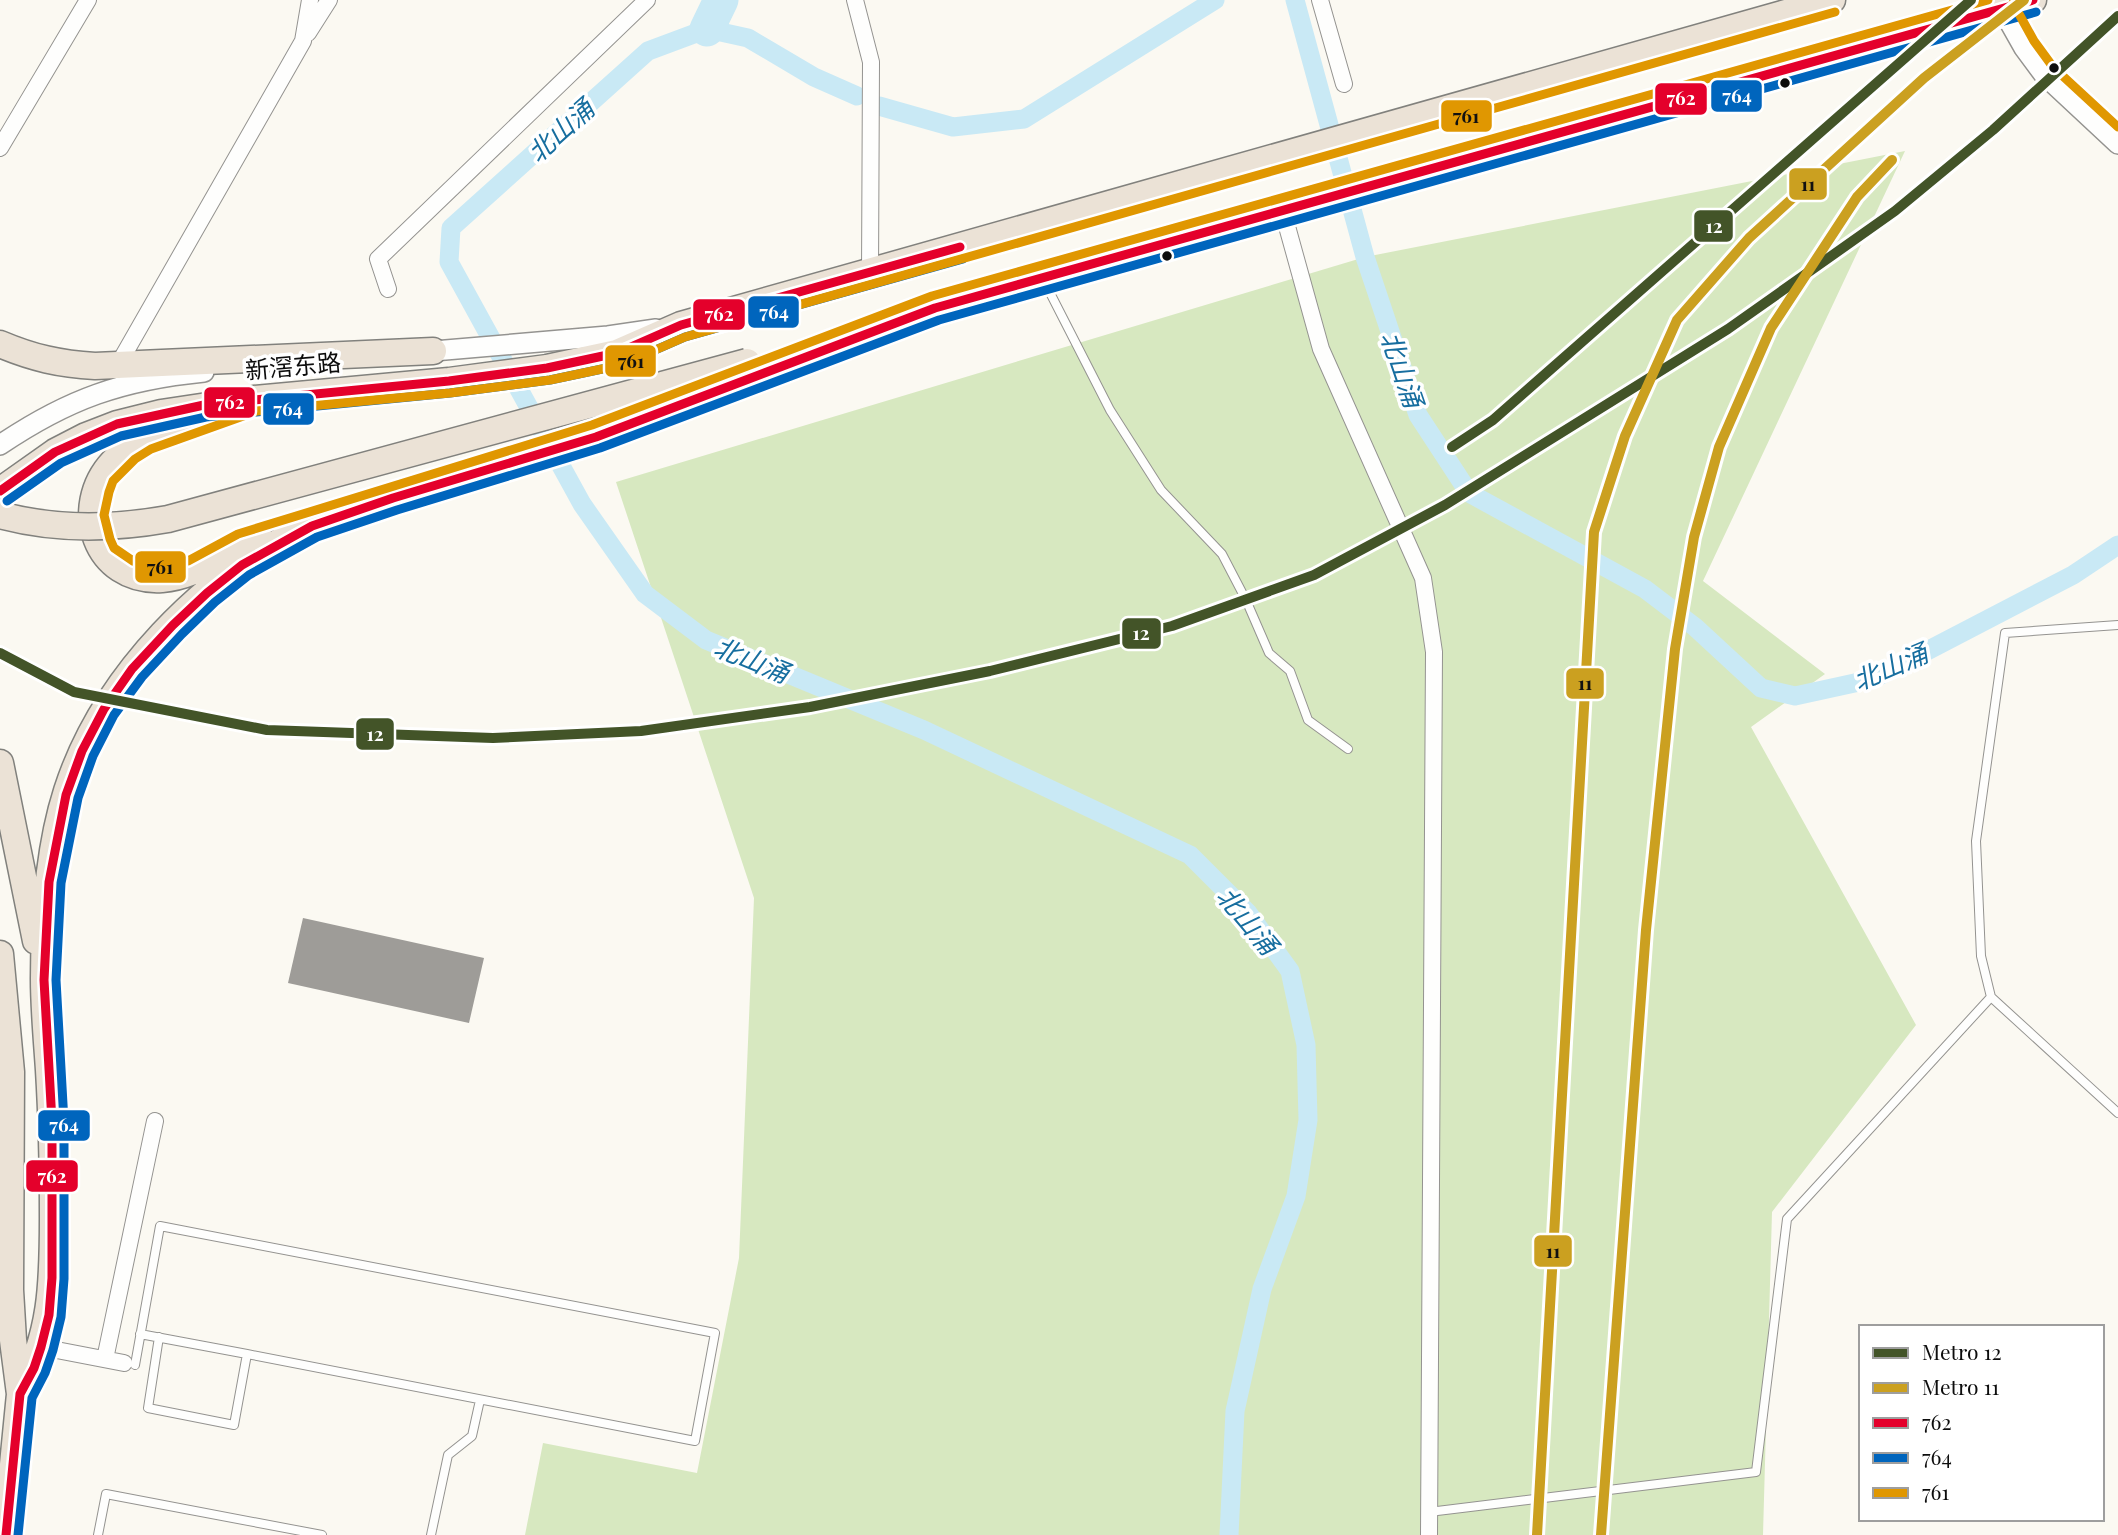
<svg xmlns="http://www.w3.org/2000/svg" width="2118" height="1535" font-family="'Playfair Display','Noto Sans SC',serif">
	<rect width="100%" height="100%" fill="#fbf9f2"/>
	<!-- forest -->
	<path fill="#d7e8c0" d="M1905,151L1703,581L1825,674L1751,727L1916,1025L1772,1212L1763,1535H525L543,1443L697,1473L739,1258L754,898L616,482L1365,257Z"/>
	<g fill="none" stroke-linecap="round" stroke-linejoin="round">
		<!-- canal -->
		<path stroke="#c9e9f5" stroke-width="19" d="M1295,0L1365,257L1418,415L1469,493L1645,589L1695,627L1761,688L1795,696L1873,679L2073,575L2118,545
			M857,96L814,77L748,38L707,29L648,51L451,228L449,262L582,504L645,594L706,640L924,730L1190,855L1248,913L1290,971L1306,1045L1308,1120L1296,1196L1262,1289L1235,1411L1229,1535
			M879,106L953,127L1024,119L1215,0"/>
		<!-- river -->
		<path stroke="#c9e9f5" stroke-width="35" d="M707,29L721,0"/>
	</g>
	<!-- building -->
	<path fill="#9e9c98" d="M303,918L484,958L469,1023L288,983Z"/>
	<g fill="none" stroke-linecap="round" stroke-linejoin="round">
		<!-- service casing -->
		<g stroke="#949390" stroke-width="10">
			<path id="service" d="M1044,281L1110,410L1161,490L1222,554L1246,600L1269,653L1290,671L1308,720L1348,749
				M2118,625L2005,633L1976,841L1981,956L1991,997L2118,1113
				M140,1334L247,1354L234,1425L148,1408L159,1337
				M135,1365L160,1226L715,1333L695,1441L247,1354
				M1429,1512L1756,1472L1787,1219L1991,997
				M98,1535L106,1494L322,1535
				M431,1535L448,1455L472,1436L480,1400"/>
		</g>
		<!-- minor casing -->
		<g stroke="#949390" stroke-width="18">
			<path id="minor" d="M855,0L871,62L870,273
				M1320,0L1344,84
				M308,33L329,0
				M0,148L88,0
				M1283,212L1321,349L1423,578L1434,652L1429,1535
				M388,289L378,259L647,0
				M118,365L303,41L310,0
				M41,1347L124,1363
				M105,1359L155,1121"/>
		</g>
		<!-- tertiary casing -->
		<g stroke="#949390" stroke-width="22">
			<path id="tertiary" d="M2002,9L2024,48L2044,75L2118,144
				M422,352L608,336L656,329
				M0,445C68,399 122,380 204,372"/>
		</g>
		<!-- trunk casing -->
		<g stroke="#81817d" stroke-width="29">
			<path id="trunk" d="M920,312L1311,204L2033,0
				M0,344C33,358 60,364 95,366L433,351
				M203,417C172,428 136,437 113,462C71,507 95,583 162,579C198,576 227,551 261,540
				M0,491L55,452L86,436L117,424L161,413L254,399L449,381L547,368L617,353L681,325L1832,0
				M0,763L36,941
				M0,954L11,1072L10,1290L13,1340L20,1394L6,1535
				M20,1394C52,1334 53,1284 53,1218C53,1169 52,1119 49,1070C47,1040 44,1009 44,979C44,918 48,850 67,791C103,679 204,573 312,526C335,516 359,509 382,502C453,479 525,461 596,437C634,424 673,408 711,393C786,365 860,336 935,308"/>
		</g>
		<!-- service -->
		<use href="#service" stroke="#fefefd" stroke-width="8"/>
		<!-- minor -->
		<use href="#minor" stroke="#fefefd" stroke-width="16"/>
		<!-- tertiary -->
		<use href="#tertiary" stroke="#fefefd" stroke-width="19"/>
		<!-- trunk -->
		<use href="#trunk" stroke="#ebe2d6" stroke-width="26"/>
		<!-- trunk-bridge casing -->
		<g stroke="#81817d" stroke-width="29" stroke-linecap="butt">
			<path id="trunk-bridge" d="M0,515C55,530 112,529 168,519L747,362"/>
		</g>
		<!-- trunk-bridge -->
		<use href="#trunk-bridge" stroke="#ebe2d6" stroke-width="26"/>
		<!-- bus-1 casing -->
		<g stroke="#fff" stroke-width="14">
			<path id="bus-1" d="M0,491L55,452L117,424L204,405L449,381L547,368L617,353L681,325L960,247
				M6,1535L20,1394L34,1368L41,1347L49,1315L52,1278V1122L44,980L49,882L66,795L82,751L104,709L132,669L173,625L207,593L242,565L312,526L393,498L596,437L935,308L2033,0"/>
		</g>
		<!-- bus-2 casing -->
		<g stroke="#fff" stroke-width="14">
			<path id="bus-2" d="M7,501L61,463L121,436L206,417L450,393L550,380L621,365L685,337L963,259
				M18,1535L32,1398L45,1373L53,1350L61,1317L64,1279V1122L56,980L61,883L78,798L93,756L114,715L142,677L182,634L215,602L249,575L317,537L397,510L600,448L939,320L2036,12"/>
		</g>
		<!-- bus-3 casing -->
		<g stroke="#fff" stroke-width="14">
			<path id="bus-3" d="M2013,3L2034,41L2053,67L2118,127
				M1835,12L685,337L621,365L550,380L450,393L257,411L151,449L135,459L113,481L109,492L104,515L110,539L114,548L133,561L159,567L174,565L188,561L238,534L592,425L932,296L1988,0"/>
		</g>
		<!-- bus-1 -->
		<use href="#bus-1" stroke="#e4002b" stroke-width="9"/>
		<!-- bus-2 -->
		<use href="#bus-2" stroke="#0065bd" stroke-width="9"/>
		<!-- bus-3 -->
		<use href="#bus-3" stroke="#e09701" stroke-width="9"/>
		<!-- metro-1 casing -->
		<g stroke="#fff" stroke-width="16">
			<path id="metro-1" d="M1452,447L1493,420L1971,0
				M0,653L74,692L267,730L493,738L641,731L810,707L990,671L1172,626L1314,575L1445,505L1728,329L1895,211L1993,130L2118,16"/>
		</g>
		<!-- metro-2 casing -->
		<g stroke="#fff" stroke-width="16">
			<path id="metro-2" d="M1537,1535L1594,532L1625,436L1677,320L1749,238L1924,78L2024,0
				M1601,1535L1646,930L1675,649L1694,537L1719,447L1771,328L1857,197L1892,160"/>
		</g>
		<!-- metro-1 -->
		<use href="#metro-1" stroke="#435428" stroke-width="10"/>
		<!-- metro-2 -->
		<use href="#metro-2" stroke="#cba020" stroke-width="10"/>
	</g>
	<!-- markers -->
	<g fill="#0d0d0d" stroke="#fff" stroke-width="2.5">
		<circle cx="2054" cy="68" r="6"/>
		<circle cx="1785" cy="83" r="6"/>
		<circle cx="1167" cy="256" r="6"/>
	</g>
	<g text-anchor="middle" dominant-baseline="central" stroke-width="7" stroke-linejoin="round" paint-order="stroke">
		<!-- street labels -->
		<g font-size="24" fill="#0d0d0d" stroke="#fff">
			<text transform="translate(293 365) rotate(-5)">新滘东路</text>
		</g>
		<!-- water labels -->
		<g font-size="26" font-style="italic" fill="#176e9f" stroke="#fff">
			<text transform="translate(560 130) rotate(-42)">北山涌</text>
			<text transform="translate(1403 369) rotate(71)">北山涌</text>
			<text transform="translate(752 659) rotate(22)">北山涌</text>
			<text transform="translate(1890 666) rotate(-23)">北山涌</text>
			<text transform="translate(1248 920) rotate(50)">北山涌</text>
		</g>
	</g>
	<g stroke="#fff" stroke-width="2.5">
		<rect x="1710" y="79" width="53" height="34" rx="7" fill="#0065bd"/>
		<rect x="1654" y="82" width="54" height="34" rx="7" fill="#e4002b"/>
		<rect x="1440" y="99" width="53" height="34" rx="7" fill="#e09701"/>
		<rect x="1788" y="167" width="40" height="34" rx="7" fill="#cba020"/>
		<rect x="1693" y="209" width="41" height="34" rx="7" fill="#435428"/>
		<rect x="747" y="295" width="53" height="34" rx="7" fill="#0065bd"/>
		<rect x="692" y="298" width="54" height="33" rx="7" fill="#e4002b"/>
		<rect x="604" y="344" width="53" height="34" rx="7" fill="#e09701"/>
		<rect x="203" y="386" width="53" height="33" rx="7" fill="#e4002b"/>
		<rect x="262" y="392" width="53" height="34" rx="7" fill="#0065bd"/>
		<rect x="134" y="550" width="53" height="34" rx="7" fill="#e09701"/>
		<rect x="1121" y="617" width="41" height="33" rx="7" fill="#435428"/>
		<rect x="1565" y="667" width="40" height="33" rx="7" fill="#cba020"/>
		<rect x="355" y="717" width="40" height="34" rx="7" fill="#435428"/>
		<rect x="37" y="1109" width="54" height="33" rx="7" fill="#0065bd"/>
		<rect x="25" y="1159" width="54" height="34" rx="7" fill="#e4002b"/>
		<rect x="1533" y="1234" width="40" height="34" rx="7" fill="#cba020"/>
	</g>
	<g font-size="19" text-anchor="middle" font-weight="bold" fill="#fff">
		<text x="1737" y="103">764</text>
		<text x="1681" y="105">762</text>
		<text x="1714" y="233">12</text>
		<text x="774" y="319">764</text>
		<text x="719" y="321">762</text>
		<text x="230" y="409">762</text>
		<text x="288" y="416">764</text>
		<text x="1141" y="640">12</text>
		<text x="375" y="741">12</text>
		<text x="64" y="1132">764</text>
		<text x="52" y="1183">762</text>
	</g>
	<g font-size="19" text-anchor="middle" font-weight="bold" fill="#111">
		<text x="1466" y="123">761</text>
		<text x="1808" y="191">11</text>
		<text x="631" y="368">761</text>
		<text x="160" y="574">761</text>
		<text x="1585" y="690">11</text>
		<text x="1553" y="1258">11</text>
	</g>
	<!-- legend -->
	<rect x="1859" y="1325" width="245" height="196" fill="#ffffff" stroke="#9e9e9e" stroke-width="2"/>
	<rect x="1873" y="1348" width="35" height="10" fill="#435428" stroke="#9e9e9e" stroke-width="2"/>
	<text x="1922" y="1360" font-size="21" fill="#0d0d0d">Metro 12</text>
	<rect x="1873" y="1383" width="35" height="10" fill="#cba020" stroke="#9e9e9e" stroke-width="2"/>
	<text x="1922" y="1395" font-size="21" fill="#0d0d0d">Metro 11</text>
	<rect x="1873" y="1418" width="35" height="10" fill="#e4002b" stroke="#9e9e9e" stroke-width="2"/>
	<text x="1922" y="1430" font-size="21" fill="#0d0d0d">762</text>
	<rect x="1873" y="1453" width="35" height="10" fill="#0065bd" stroke="#9e9e9e" stroke-width="2"/>
	<text x="1922" y="1465" font-size="21" fill="#0d0d0d">764</text>
	<rect x="1873" y="1488" width="35" height="10" fill="#e09701" stroke="#9e9e9e" stroke-width="2"/>
	<text x="1922" y="1500" font-size="21" fill="#0d0d0d">761</text>
</svg>
